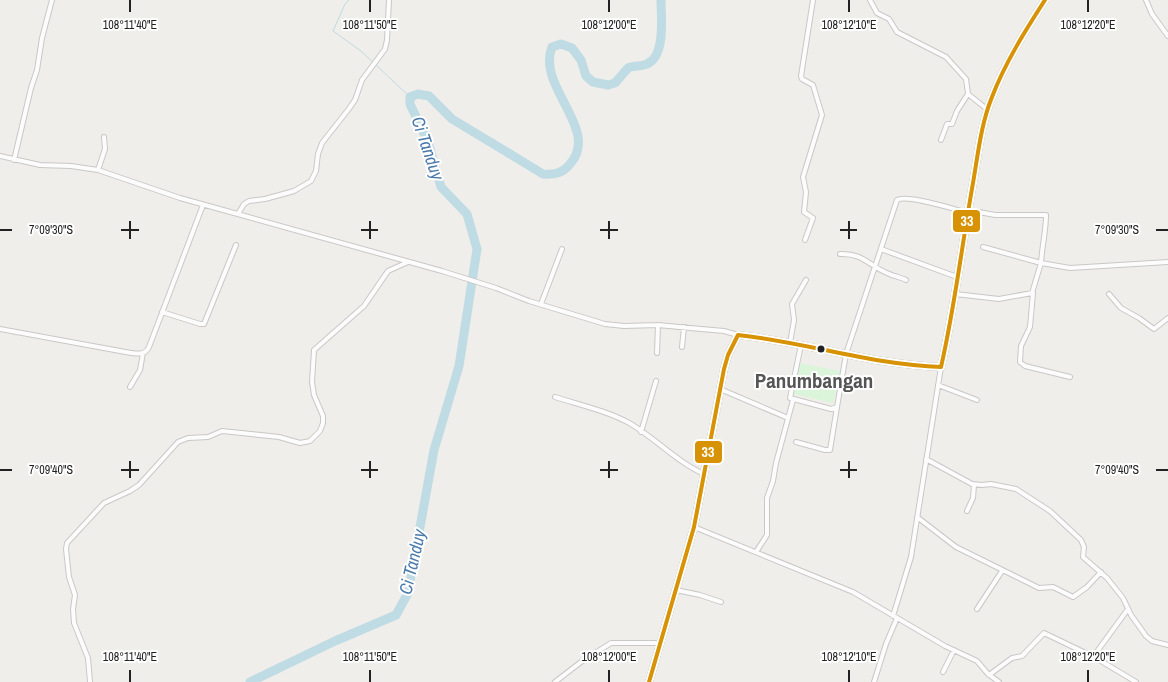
<svg xmlns="http://www.w3.org/2000/svg" width="1168" height="682" font-family="'Archivo Narrow',sans-serif">
	<rect width="100%" height="100%" fill="#f0eeeb"/>
	<!-- park -->
	<path fill="#daf5da" d="M799,363L840,371L833,403L793,394Z"/>
	<g fill="none" stroke-linecap="round" stroke-linejoin="round">
		<!-- stream -->
		<path stroke="#bfdbe3" stroke-width="1" d="M349,0L345,4L333,31L361,51L410,97"/>
		<!-- river -->
		<path stroke="#bfdbe3" stroke-width="9" d="M250,682L335,641L396,615L408,593L434,450L459,366L477,249L467,214L441,187L428,142L410,104V97L418,94L429,96L452,119L543,174C555,175 563,173 570,164C601,129 536,87 552,47L561,44L572,48L581,60L586,76L593,82L608,85L615,83L628,68C634,65 641,67 647,64C666,56 661,16 661,0"/>
		<!-- minor casing -->
		<g stroke="#c9c8c7" stroke-width="6">
			<path id="minor" d="M870,0L877,13L889,19L897,32L946,57L966,79L968,94
				M1146,0L1152,14L1168,36
				M941,140L947,124H952L957,111L968,94L988,110
				M0,156L40,165L71,166L98,170L180,198L442,271L496,288L529,301L605,324L624,326L658,325L690,328L724,331L738,335
				M14,160L31,88L37,70L42,38L52,0
				M98,170L105,149L104,137
				M968,210L995,215H1046C1046,231 1042,246 1041,263L983,247
				M238,214L244,204L249,201L265,199L294,191L311,181L316,171L318,154L322,143L348,110L355,100L362,80L385,49L387,40L389,0
				M805,240L813,218L804,212L806,192L803,177L822,115L813,85L802,79L801,76L813,0
				M881,249L957,277
				M840,254C863,253 868,265 887,273C893,276 900,277 906,280
				M1033,293L1030,327L1021,346L1020,362L1025,366L1070,377
				M955,294L999,299L1032,293L1041,263L1070,268L1168,262
				M1109,294L1121,308L1139,318L1154,329L1168,318
				M541,304L562,249
				M162,312L200,324H204L236,245
				M0,329L131,353C139,354 145,355 149,347L203,205
				M790,343L794,320L792,304L806,280
				M801,345L790,398L831,409L837,407L846,354L897,200C907,194 954,209 968,213
				M682,347L684,327
				M657,353L658,325
				M938,385L977,400
				M130,387L140,370L143,353
				M720,389L788,418
				M555,397C580,405 608,411 631,424C656,439 677,462 704,474
				M641,432L656,381
				M796,442L825,450H830L837,407
				M926,459L972,484L982,485L991,484L1016,489L1050,511L1081,540L1084,547L1083,557L1107,578L1123,598L1131,615L1146,636L1152,641L1168,645
				M967,511L973,498L974,485
				M917,517L956,547L1039,588L1053,587L1073,597L1087,587L1101,572
				M694,527L853,592L945,646L977,661L988,674L999,682
				M756,552L767,535V498L773,481L776,463L793,400
				M676,590L700,595L721,602
				M977,609L1002,571
				M893,616L911,557L941,367
				M1093,657L1128,609
				M943,672L954,650
				M989,675L1012,658L1022,656L1044,633L1096,658L1136,682
				M90,682L88,658L74,623L73,609L75,595L69,577L66,549L67,543L104,503L130,491L139,485L178,442L188,438L208,437L222,431L279,437L300,443L310,441L320,431L323,423V416L314,395L312,382L314,350L364,306L388,271L408,262
				M555,682L581,662L611,643H660
				M874,682L886,644L897,618"/>
		</g>
		<!-- secondary casing -->
		<g stroke="#999a82" stroke-width="8">
			<path id="secondary" d="M649,682L694,527L724,369L728,355L738,335C806,342 872,365 941,367C955,306 962,244 973,183C978,154 981,124 992,97C1005,63 1025,31 1045,0"/>
		</g>
		<!-- minor -->
		<use href="#minor" stroke="#fdfcfc" stroke-width="4"/>
		<!-- secondary -->
		<use href="#secondary" stroke="#f4f4ed" stroke-width="5.5"/>
		<!-- bus-1 casing -->
		<g stroke="#fff" stroke-width="8">
			<path id="bus-1" d="M649,682L694,527L724,369L728,355L738,335C806,342 872,365 941,367C955,306 962,244 973,183C978,154 981,124 992,97C1005,63 1025,31 1045,0"/>
		</g>
		<!-- bus-1 -->
		<use href="#bus-1" stroke="#d79205" stroke-width="4"/>
	</g>
	<!-- ticks -->
	<path fill="none" stroke="#222" stroke-width="2" d="M130,0V12M370,0V12M609,0V12M849,0V12M1088,0V12M130,221V239M370,221V239M609,221V239M849,221V239M0,230H12M121,230H139M361,230H378M600,230H618M840,230H857M1156,230H1168M130,461V478M370,461V478M609,461V478M849,461V478M0,470H12M121,470H139M361,470H378M600,470H618M840,470H857M1156,470H1168M130,670V682M370,670V682M609,670V682M849,670V682M1088,670V682"/>
	<!-- markers -->
	<circle fill="#222" stroke="#fff" stroke-width="2" cx="821" cy="349" r="4.5"/>
	<g text-anchor="middle" dominant-baseline="central" stroke-width="4" stroke-linejoin="round" paint-order="stroke">
		<!-- water labels -->
		<g font-size="18" font-style="italic" fill="#4a7aab" stroke="#fff">
			<text transform="translate(428 148) rotate(71)">Ci Tanduy</text>
			<text transform="translate(412 562) rotate(-77)">Ci Tanduy</text>
		</g>
		<!-- district labels -->
		<g font-size="21" font-weight="bold" fill="#555" stroke="#fff">
			<text x="814" y="380">Panumbangan</text>
		</g>
	</g>
	<g font-size="12" text-anchor="middle" fill="#222" stroke="#fff" stroke-width="4" stroke-linejoin="round" paint-order="stroke">
		<text x="130" y="29">108°11'40"E</text>
		<text x="370" y="29">108°11'50"E</text>
		<text x="609" y="29">108°12'00"E</text>
		<text x="849" y="29">108°12'10"E</text>
		<text x="1088" y="29">108°12'20"E</text>
		<text x="51" y="234">7°09'30"S</text>
		<text x="1117" y="234">7°09'30"S</text>
		<text x="51" y="474">7°09'40"S</text>
		<text x="1117" y="474">7°09'40"S</text>
		<text x="130" y="661">108°11'40"E</text>
		<text x="370" y="661">108°11'50"E</text>
		<text x="609" y="661">108°12'00"E</text>
		<text x="849" y="661">108°12'10"E</text>
		<text x="1088" y="661">108°12'20"E</text>
	</g>
	<g stroke="#fff" stroke-width="2">
		<rect x="952" y="209" width="29" height="24" rx="5" fill="#d79205"/>
		<rect x="694" y="440" width="29" height="24" rx="5" fill="#d79205"/>
	</g>
	<g font-size="14" text-anchor="middle" font-weight="bold" fill="#fff">
		<text x="967" y="226">33</text>
		<text x="708" y="457">33</text>
	</g>
</svg>
